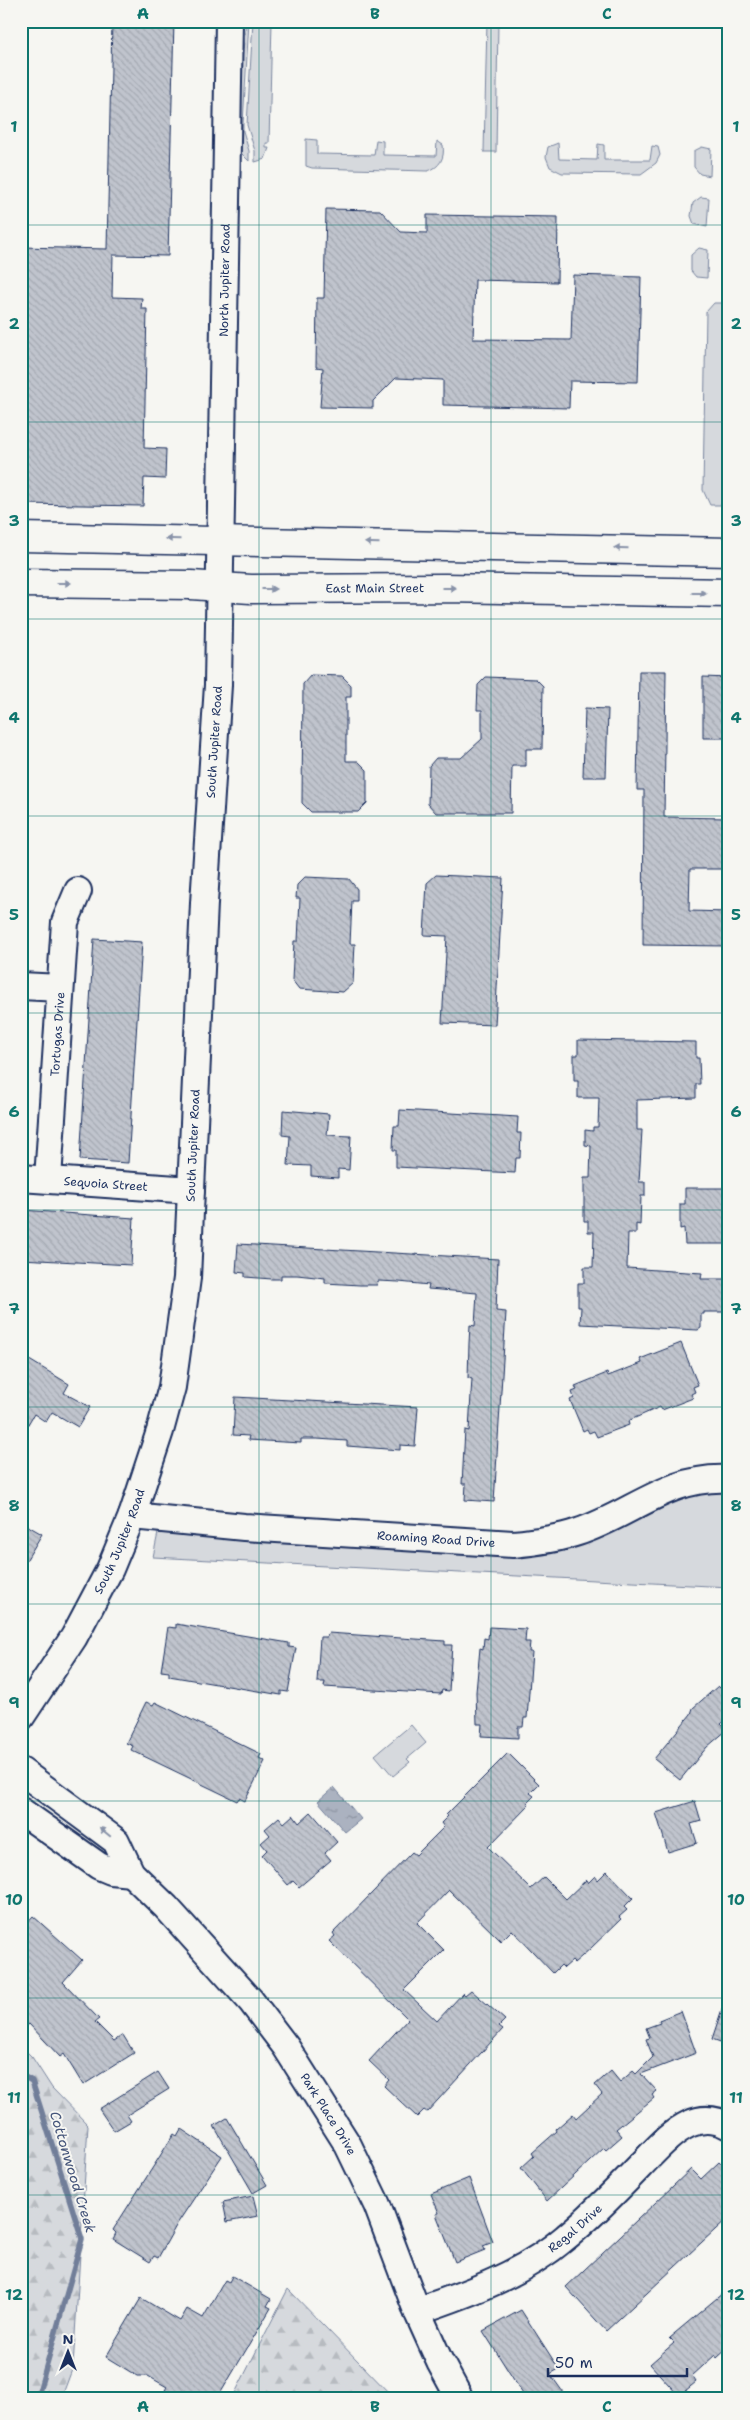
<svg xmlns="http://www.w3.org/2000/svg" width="750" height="2420" font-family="'Shantell Sans',sans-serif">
	<defs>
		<pattern id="forest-firs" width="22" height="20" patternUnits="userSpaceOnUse" patternTransform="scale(1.25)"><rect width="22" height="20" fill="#d6d9dd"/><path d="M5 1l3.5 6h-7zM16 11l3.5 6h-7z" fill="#b7bbc0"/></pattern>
		<pattern id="water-ripples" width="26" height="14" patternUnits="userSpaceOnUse" patternTransform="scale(1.25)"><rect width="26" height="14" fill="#abb2c0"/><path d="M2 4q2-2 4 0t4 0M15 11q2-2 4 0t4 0" fill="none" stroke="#8a919f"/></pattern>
		<pattern id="building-back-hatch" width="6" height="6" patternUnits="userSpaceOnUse" patternTransform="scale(1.25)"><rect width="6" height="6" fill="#c0c4cd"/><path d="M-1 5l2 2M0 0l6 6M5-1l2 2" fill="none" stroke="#a4a9b2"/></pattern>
	</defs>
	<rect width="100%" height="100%" fill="#f6f6f2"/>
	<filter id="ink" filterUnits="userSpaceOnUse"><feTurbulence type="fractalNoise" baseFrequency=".02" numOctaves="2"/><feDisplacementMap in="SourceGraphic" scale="10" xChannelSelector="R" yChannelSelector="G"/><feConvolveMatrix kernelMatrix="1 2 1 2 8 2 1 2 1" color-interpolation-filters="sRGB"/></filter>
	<g filter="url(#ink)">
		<!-- green -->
		<path fill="#d6d9dd" stroke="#78849e" d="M246,21H249L243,124V131L249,151V161L240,152L239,145L240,81Z
			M253,21H272L269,143H266V148H269L265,159L255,162V151L247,125Z
			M487,21H498L496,152H484Z
			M306,139L317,140V154L374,155L376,140L383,141V155L436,156L437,141L443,145C445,158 440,167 428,171L312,168L306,166Z
			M558,143L559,159L597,160L598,144L604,145V160H650L652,146L658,147L660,155L656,163L641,174L562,173L550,167L546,157L548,147Z
			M702,147L711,149L710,176L700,174L694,167V151Z
			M701,197L709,198L707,227L694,224L691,216L693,203Z
			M699,248L708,250L707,278L696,277L691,271V255Z
			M714,303H729V505H710L703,490L706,312Z
			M729,1489V1587L153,1557L158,1533L422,1548L545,1552L689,1492Z
			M411,1725L426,1743L407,1759L410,1762L393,1776L375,1755Z"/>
		<!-- forest -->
		<path fill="url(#forest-firs)" stroke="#78849e" d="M21,2046L32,2057L52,2088L88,2125L73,2367L61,2399H21Z
			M288,2289L395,2399H232Z"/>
		<!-- water -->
		<path fill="url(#water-ripples)" stroke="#717e99" d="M334,1787L361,1819L345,1832L318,1801Z"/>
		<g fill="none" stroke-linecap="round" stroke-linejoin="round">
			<!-- stream -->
			<path stroke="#717e99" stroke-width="5.5" d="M21,2075L32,2081L82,2239L37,2399"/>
		</g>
		<!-- building -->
		<path fill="url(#building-back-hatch)" stroke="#1b2f5e" d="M112,21H174L168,256L113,255L112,297L142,298L141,309H147L144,448L166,449L165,479L144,478L143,506L21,504V247L107,249Z
			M326,209L380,210L401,232L427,233V215L558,217L557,282L475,280L473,339L571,340L573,275L641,277L638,382L570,381L569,408L443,405V380L396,378L373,401V408L320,407L323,368L316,367L317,298H324Z
			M639,671H666L664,817L729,818V869H690L689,911L729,912V946L643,945L644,790H637Z
			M311,675L342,676L351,685V697H346V761H358L367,770V803L358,812H311L302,803L303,684Z
			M486,677L536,679L543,686L542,749H526V766H512L511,813H436L428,804L429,766L436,758H461L482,739V710H477L478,685Z
			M703,677L729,678V738H703Z
			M585,708L608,709L606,777H583Z
			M436,875L503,878L495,1025L442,1023L447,936L424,935L427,883Z
			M305,877L349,879L357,889V901H352L350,944H355L353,983L343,992L299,989L292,980L294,941H298L300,898H296L297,885Z
			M94,939L142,942L128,1163L80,1160Z
			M578,1040L696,1042V1058H699L700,1084H696V1098L637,1100V1130H642L639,1182H645V1196H641L640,1225L636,1224V1233H628L627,1268L702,1273L701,1279H729V1312H704V1314H701V1328L698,1330L580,1324L581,1307H578V1283H584V1267H593L594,1232H588V1221H584V1178H590L591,1146L585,1145V1130L593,1131V1127H598L599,1098H578V1081H574V1055H578Z
			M283,1110L329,1114L327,1135L351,1136L349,1170L338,1169V1178L311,1176V1166L288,1165L290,1136L282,1135Z
			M400,1110L518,1117L517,1133H521L520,1158H516L515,1173L396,1167V1150H393L394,1126H399Z
			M685,1188H729V1244H685L684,1228L680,1229V1204H685Z
			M21,1210L134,1218L131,1265L21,1259Z
			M238,1244L498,1259L496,1311L506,1312L494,1502L465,1500L466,1484H462L465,1430L469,1431L471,1394L472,1379L468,1378L469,1343L470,1325L475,1326L477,1293L428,1289L429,1285L399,1282L378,1281L377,1285H360L325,1283V1278L297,1275H281V1279H272L245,1277V1273L236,1272Z
			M681,1343L698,1385L693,1387L695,1392L691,1394L693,1398L662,1410L660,1407L628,1421L629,1425L597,1437L594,1431L589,1433L587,1429L583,1431L570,1400L574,1398L572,1392L577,1390L575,1386L607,1373L608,1376L642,1363L640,1359Z
			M21,1355L69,1384L64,1393L90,1407L78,1427L52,1412L46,1422L34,1414L21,1436Z
			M235,1397L418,1407L415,1446L400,1445V1450L347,1446V1441L317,1439H301V1443L248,1440L249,1436L233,1435Z
			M21,1522L42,1534L21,1569Z
			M176,1624L289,1643V1647L296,1648L288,1692L281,1691V1695L169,1676V1672L161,1671L168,1627L176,1628Z
			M489,1627L526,1629L525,1642H530L529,1652H532L527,1718H524L523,1727H518V1738L481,1736L482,1724H477L476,1692L480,1648L483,1649L484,1638L488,1639Z
			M328,1633L445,1641V1645H452L449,1691L442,1690L441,1694L324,1687L325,1682H317L320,1637H327Z
			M729,1679V1717L721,1724L727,1730L707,1747L680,1780L654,1759L691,1714L693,1708L718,1686L720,1688Z
			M146,1702L153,1705L155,1702L261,1754L259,1758L265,1761L245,1801L239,1798L237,1801L131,1750L133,1746L126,1743Z
			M508,1753L539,1784L530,1793L534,1796L527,1803L529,1805L488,1847L531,1889L544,1877L566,1899L586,1880L588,1883L595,1876L598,1880L607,1871L633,1898L624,1907L627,1910L619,1917L621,1919L590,1949L574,1963L572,1961L564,1968L561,1965L553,1973L512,1930L501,1941L449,1890L417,1923L444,1950L404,1990L437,2021L463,1993L465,1995L471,1990L505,2020L499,2026L503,2029L427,2112L424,2110L417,2117L384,2086L389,2080L369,2061L408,2019L329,1941L335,1936L333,1933L412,1852L416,1855L444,1827L441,1823L448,1816L446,1815Z
			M695,1801L701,1821L691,1824L697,1843L668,1852L656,1813Z
			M311,1812L337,1842L325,1853L331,1860L299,1887L293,1881L288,1885L262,1855L267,1850L261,1843L270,1835L265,1829L279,1817L284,1823L293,1815L299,1823Z
			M33,1916L82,1960L63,1982L99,2019L95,2022L114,2041L123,2035L134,2053L83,2085L64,2054L60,2057L29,2024L21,2031V1929Z
			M726,1997L729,1998V2045L712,2039Z
			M681,2011L696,2053L641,2074L657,2091L652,2095L654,2098L616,2129L622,2136L606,2150L604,2148L547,2201L521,2168L534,2156L532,2153L557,2131L556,2129L573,2114L576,2118L602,2094L595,2085L611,2071L620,2082L633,2071L636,2074L653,2057L646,2039L650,2038L646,2028L660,2023L659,2020Z
			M158,2072L169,2089L127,2115L131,2121L114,2131L99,2109Z
			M227,2118L267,2185L253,2193L214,2126Z
			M181,2129L222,2156L177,2224L158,2258L154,2256L150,2262L113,2239L116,2233L113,2230L174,2134L177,2136Z
			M719,2162L729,2172V2217L606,2331L566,2287L691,2169L701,2179Z
			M469,2178L493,2242L483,2246L485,2250L455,2262L436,2214L439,2213L431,2194Z
			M253,2196L258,2216L227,2222L223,2202Z
			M232,2276L271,2299L267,2306L271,2308L217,2399H180L165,2390L167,2387L148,2376H137L106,2357L141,2298L180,2321L187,2309L203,2318L225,2280L229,2282Z
			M729,2288V2347L717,2358L715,2355L692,2376L696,2382L679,2396L650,2364L674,2343L669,2338Z
			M521,2310L559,2369L550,2374L568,2399H526L483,2331Z"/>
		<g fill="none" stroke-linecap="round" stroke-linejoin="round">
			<!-- minor casing -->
			<g stroke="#1b2f5e" stroke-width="30">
				<g id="minor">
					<path d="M21,986L60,988"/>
					<path id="s1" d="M21,1178L191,1190"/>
					<path id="s2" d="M48,1179L65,922L78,891"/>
					<path id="s3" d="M132,1516L244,1527L513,1544C535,1542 557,1539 578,1532C631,1515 669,1475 729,1479"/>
					<path id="s4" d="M21,1717L74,1637L110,1569L132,1516L160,1431L172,1387L187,1278L204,903L218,685L229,21"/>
					<path id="s5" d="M21,1771L116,1841L131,1873L166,1907L251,2001L286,2047L348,2145L377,2205L417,2311L440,2362L460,2399"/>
					<path d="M21,1811L99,1866L111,1871L131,1873"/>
					<path id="s6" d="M417,2311C470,2293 523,2274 566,2237C592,2216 617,2190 640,2166C655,2151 670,2133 689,2124C702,2118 716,2119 729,2126"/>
				</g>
			</g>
			<!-- major casing -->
			<g stroke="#1b2f5e" stroke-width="31">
				<g id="major">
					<path d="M21,537L729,552"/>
					<path id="s7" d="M21,583L191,585L251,589L445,588L729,593"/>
				</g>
			</g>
			<!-- minor -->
			<use href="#minor" stroke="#f6f6f2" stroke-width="26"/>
			<!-- major -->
			<use href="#major" stroke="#f6f6f2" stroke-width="28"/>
		</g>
		<!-- one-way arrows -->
		<defs><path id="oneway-solid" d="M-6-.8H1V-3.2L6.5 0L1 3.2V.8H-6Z" transform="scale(1.25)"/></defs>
		<g fill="#8892a8">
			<use href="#oneway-solid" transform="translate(173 539) rotate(-179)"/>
			<use href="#oneway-solid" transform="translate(372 543) rotate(-179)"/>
			<use href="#oneway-solid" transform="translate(621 548) rotate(-179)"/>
			<use href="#oneway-solid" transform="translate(64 583)"/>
			<use href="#oneway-solid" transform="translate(449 588)"/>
			<use href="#oneway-solid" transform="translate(269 589)"/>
			<use href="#oneway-solid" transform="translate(699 593)"/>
			<use href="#oneway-solid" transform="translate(105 1832) rotate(-140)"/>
		</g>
	</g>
	<!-- grid -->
	<path fill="none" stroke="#0f766e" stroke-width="1" stroke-opacity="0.55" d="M259,21V2399M491,21V2399M21,225H729M21,422H729M21,619H729M21,816H729M21,1013H729M21,1210H729M21,1407H729M21,1604H729M21,1801H729M21,1998H729M21,2195H729"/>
	<g text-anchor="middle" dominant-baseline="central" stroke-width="4" stroke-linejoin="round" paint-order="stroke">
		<!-- street labels -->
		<g font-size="12" fill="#1b2f5e" stroke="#f6f6f2">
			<text stroke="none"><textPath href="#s4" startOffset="1474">North Jupiter Road</textPath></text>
			<text stroke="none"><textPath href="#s7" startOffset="354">East Main Street</textPath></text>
			<text stroke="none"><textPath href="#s4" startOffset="1012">South Jupiter Road</textPath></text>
			<text stroke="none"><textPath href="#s2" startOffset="145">Tortugas Drive</textPath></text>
			<text stroke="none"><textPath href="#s4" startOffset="608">South Jupiter Road</textPath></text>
			<text stroke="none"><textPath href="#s1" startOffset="85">Sequoia Street</textPath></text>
			<text stroke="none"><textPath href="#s3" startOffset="305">Roaming Road Drive</textPath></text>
			<text stroke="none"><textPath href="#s4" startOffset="202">South Jupiter Road</textPath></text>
			<text stroke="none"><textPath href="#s5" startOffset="466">Park Place Drive</textPath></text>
			<text stroke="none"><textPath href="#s6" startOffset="180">Regal Drive</textPath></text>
		</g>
		<!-- water labels -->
		<g font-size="14" font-style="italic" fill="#46567b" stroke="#f6f6f2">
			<text transform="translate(73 2172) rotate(73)">Cottonwood Creek</text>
		</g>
	</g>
	<!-- margin -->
	<rect width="750" height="2420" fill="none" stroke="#f6f6f2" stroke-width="55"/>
	<!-- north arrow -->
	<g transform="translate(68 2352)" stroke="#f6f6f2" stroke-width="4" paint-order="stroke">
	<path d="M0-4L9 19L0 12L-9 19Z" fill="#1b2f5e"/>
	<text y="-8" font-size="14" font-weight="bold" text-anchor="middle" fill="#1b2f5e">N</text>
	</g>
	<!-- scale -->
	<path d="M548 2368v8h139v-8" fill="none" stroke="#1b2f5e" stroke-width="2.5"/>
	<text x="555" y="2368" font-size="15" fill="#1b2f5e" stroke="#f6f6f2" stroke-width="4" paint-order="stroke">50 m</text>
	<rect x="28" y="28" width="694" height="2364" fill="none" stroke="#0f766e" stroke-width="2"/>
	<g font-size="16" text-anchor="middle" font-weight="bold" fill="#0f766e">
		<text x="143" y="19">A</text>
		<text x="375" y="19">B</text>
		<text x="607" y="19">C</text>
		<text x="14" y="132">1</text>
		<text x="736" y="132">1</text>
		<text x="14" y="329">2</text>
		<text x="736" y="329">2</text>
		<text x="14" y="526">3</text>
		<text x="736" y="526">3</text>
		<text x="14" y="723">4</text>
		<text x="736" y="723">4</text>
		<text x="14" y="920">5</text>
		<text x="736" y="920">5</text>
		<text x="14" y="1117">6</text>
		<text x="736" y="1117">6</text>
		<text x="14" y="1314">7</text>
		<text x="736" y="1314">7</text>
		<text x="14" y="1511">8</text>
		<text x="736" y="1511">8</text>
		<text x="14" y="1708">9</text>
		<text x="736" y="1708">9</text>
		<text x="14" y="1905">10</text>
		<text x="736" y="1905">10</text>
		<text x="14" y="2103">11</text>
		<text x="736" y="2103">11</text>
		<text x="14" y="2300">12</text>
		<text x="736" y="2300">12</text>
		<text x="143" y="2412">A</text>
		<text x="375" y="2412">B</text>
		<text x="607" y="2412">C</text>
	</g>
</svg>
